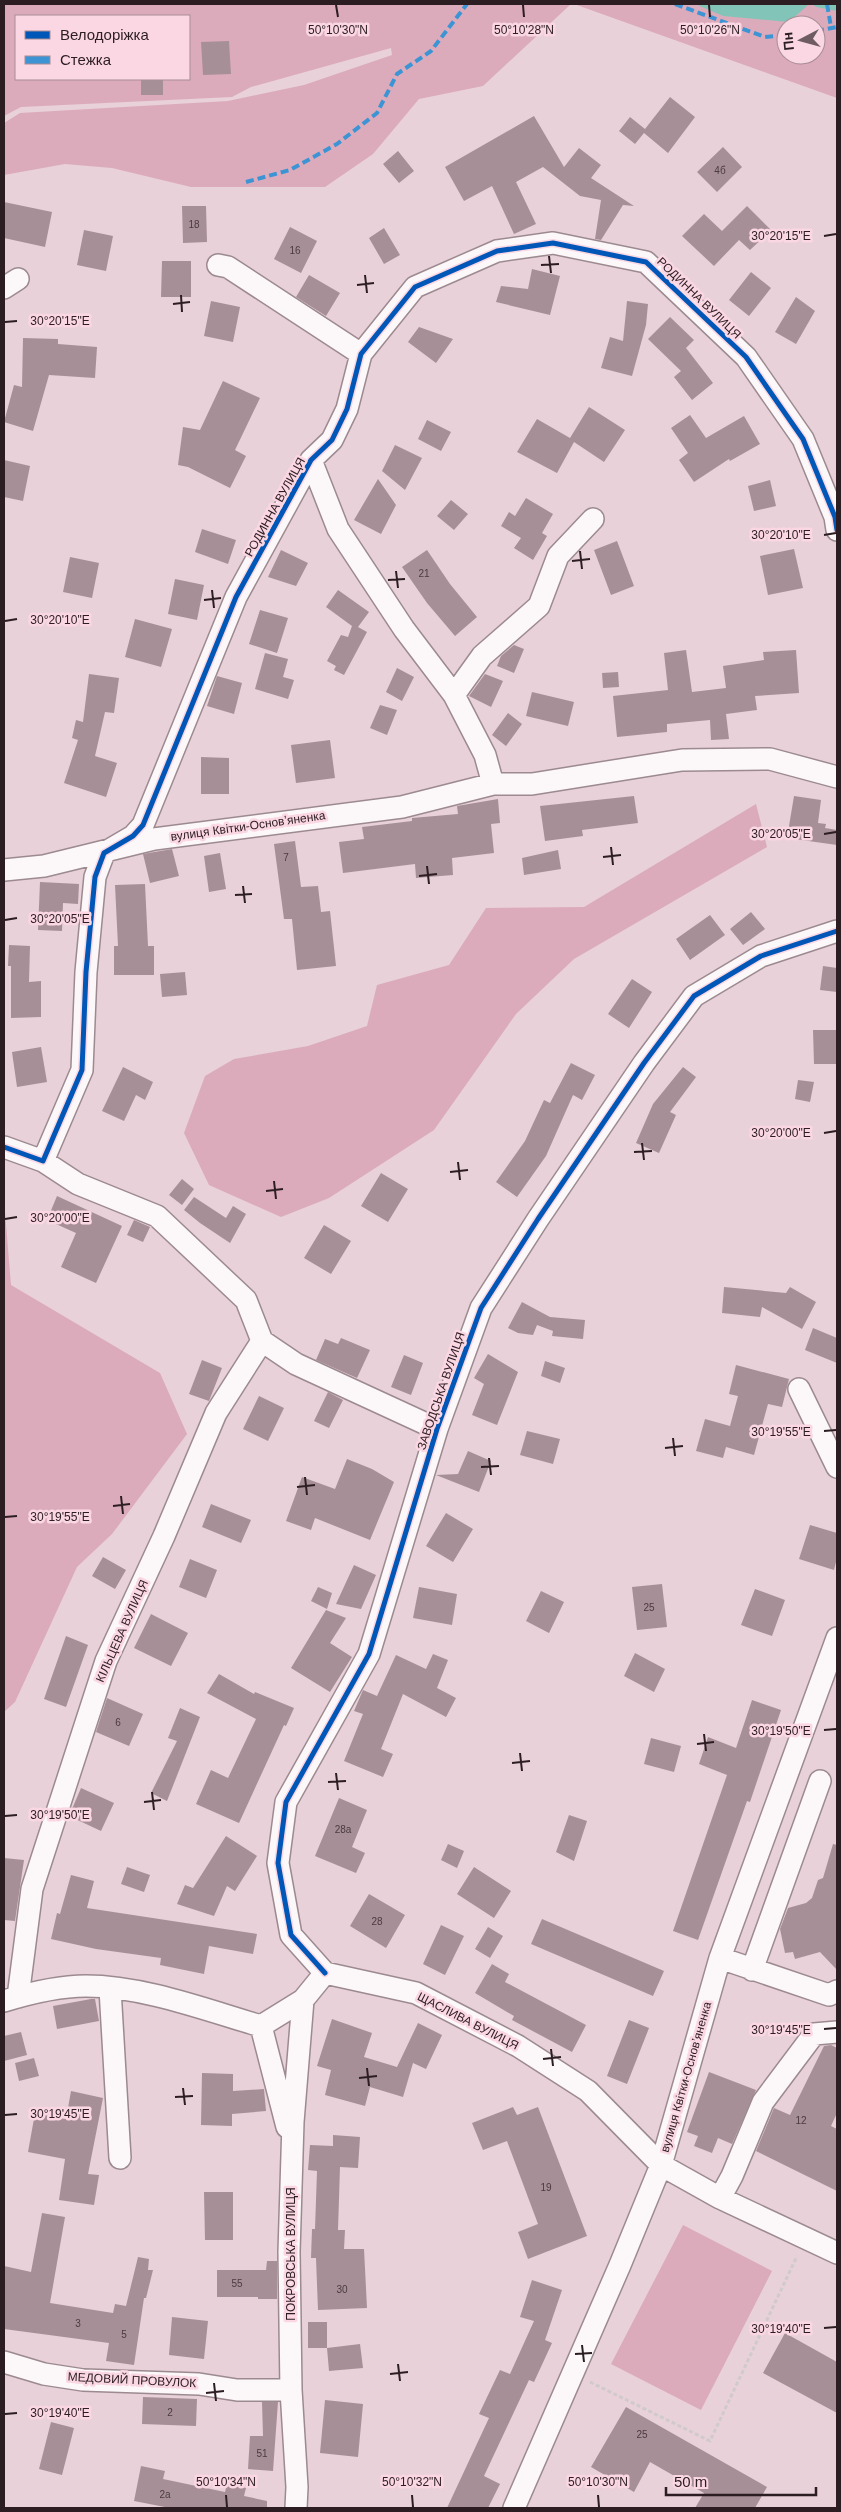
<svg xmlns="http://www.w3.org/2000/svg" width="841" height="2512" font-family="Helvetica,sans-serif">
	<rect width="100%" height="100%" fill="#e8d1d8"/>
	<!-- green -->
	<path fill="#dcabbb" fill-rule="evenodd" d="M4,4H571L483,86L419,99L373,154L325,187H191L112,168L65,164L4,175V123L20,113L228,101L304,85L392,55L391,48L251,87L232,97L21,107L4,116ZM16,16H189V79H16Z
		M574,4H837V98ZM786,25H816V55H786Z
		M756,804L767,847L574,959L516,1014L434,1130L329,1198L281,1217L209,1185L184,1133L205,1076L234,1059L308,1046L367,1026L377,985L449,965L486,908L584,907Z
		M4,1200L11,1285L160,1373L187,1434L112,1534L77,1567L15,1702L4,1712Z
		M683,2225L772,2271L701,2410L611,2364Z"/>
	<!-- water -->
	<path fill="#82c5b8" d="M695,4H809L789,22L723,16Z"/>
	<g fill="none" stroke-linecap="round" stroke-linejoin="round">
		<!-- stream -->
		<path stroke="#82c5b8" stroke-width="6" d="M817,4L837,8"/>
	</g>
	<!-- building -->
	<path fill="#a78f98" d="M229,41L231,74L203,75L201,42Z
		M141,79H163V95H141Z
		M670,97L695,117L668,153L644,133L635,144L619,131L630,117L645,129Z
		M534,116L564,167L579,148L601,165L591,178L634,206L623,205L601,240L595,239L601,200L580,196L543,167L516,182L536,224L514,234L492,186L464,201L445,167Z
		M723,147L742,167L717,192L697,172Z
		M398,151L414,171L399,183L383,164Z
		M4,202L52,212L45,247L4,238Z
		M182,206H206L207,242L183,243Z
		M747,206L771,230L750,250L739,240L714,266L682,236L704,214L722,231Z
		M290,227L317,241L301,273L274,259Z
		M384,228L400,255L384,264L369,238Z
		M84,230L113,236L106,271L77,265Z
		M162,261H191V297H161Z
		M532,269L560,276L550,315L496,302L501,286L528,289Z
		M751,272L771,288L749,316L729,300Z
		M309,275L340,293L326,316L296,297Z
		M796,297L815,311L796,344L775,332Z
		M211,301L240,307L233,342L204,336Z
		M627,301L648,304L646,325L632,376L601,368L610,337L623,341Z
		M670,317L694,340L686,348L713,383L692,400L674,377L681,371L648,339Z
		M419,327L453,339L436,363L408,342Z
		M23,338L58,339V344L97,347L95,378L49,375L33,431L4,422L14,385L22,387Z
		M223,381L260,398L235,450L246,456L230,488L188,467L178,465L183,427L200,430Z
		M589,407L625,430L604,462L574,442L557,473L517,452L537,419L570,438Z
		M690,415L706,438L744,416L760,444L730,461L729,459L694,482L679,460L688,453L671,428Z
		M427,420L451,432L441,451L418,439Z
		M395,445L422,458L405,490L382,471Z
		M4,460L30,466L23,501L4,497Z
		M378,479L396,505L381,534L354,520Z
		M770,480L776,506L754,511L748,486Z
		M526,498L553,514L542,533L547,536L533,560L514,548L521,538L501,526L509,512L515,516Z
		M451,500L468,514L454,530L437,516Z
		M202,529L236,540L228,564L195,552Z
		M617,541L634,586L611,595L594,550Z
		M794,549L803,588L768,595L760,556Z
		M281,550L308,563L296,586L268,577Z
		M427,550L450,584L477,617L455,636L427,603L402,567Z
		M70,557L99,563L92,598L63,592Z
		M175,579L204,585L197,620L168,614Z
		M338,590L369,612L358,627L367,632L344,675L334,670L336,666L327,661L341,635L348,637L352,626L326,607Z
		M260,610L288,618L277,653L249,644Z
		M135,619L172,629L161,667L125,657Z
		M514,645L524,649L514,673L497,666L501,656Z
		M686,650L692,692L726,688L723,666L764,660L763,652L796,650L799,693L755,696L757,710L726,714L729,739L711,740L710,720L667,724V732L617,737L613,696L668,690L664,653Z
		M265,653L288,659L283,677L294,680L288,699L255,689Z
		M397,668L414,677L402,701L386,692Z
		M618,672L619,687L603,688L602,673Z
		M89,674L119,678L114,713L105,712L95,756L117,763L106,797L64,783L78,740L72,738L76,720L83,722Z
		M485,674L503,681L491,707L469,696Z
		M217,676L242,683L234,714L207,706Z
		M532,692L574,702L568,726L526,716Z
		M380,705L397,710L387,735L370,728Z
		M508,713L522,724L506,746L492,735Z
		M330,740L335,778L296,783L291,745Z
		M201,757L229,758V794H201Z
		M634,796L638,823L582,830L583,836L545,841L540,806Z
		M794,796L821,800L818,823L826,824L825,828L837,830V845L787,838Z
		M498,799L500,823L491,824L494,853L452,858L453,875L416,878L415,864L343,873L339,842L364,839L362,827L412,821V818L458,814L457,806Z
		M295,841L301,887L318,886L321,912L330,911L336,966L297,970L292,919H284L274,844Z
		M172,849L179,876L150,883L143,854Z
		M558,850L561,869L524,875L522,858Z
		M220,853L226,889L209,892L204,856Z
		M40,882L79,884L78,904L63,903L62,931L38,930Z
		M145,884L148,946H154V975H114V946H118L115,885Z
		M751,912L765,929L743,945L730,929Z
		M710,915L725,935L690,960L676,939Z
		M9,945L30,946L29,982L41,981V1017L11,1018V966H8Z
		M823,966L837,968V992L820,990Z
		M185,972L187,995L162,997L160,974Z
		M632,979L652,992L629,1028L608,1014Z
		M813,1030H837V1064H814Z
		M41,1047L47,1082L17,1087L12,1052Z
		M571,1063L595,1075L582,1100L573,1095L546,1156L517,1197L496,1182L525,1141L544,1100L550,1103Z
		M123,1067L153,1082L145,1100L136,1095L124,1121L102,1111Z
		M683,1067L696,1077L670,1112L676,1115L659,1153L636,1143L653,1104Z
		M798,1080L814,1082L810,1102L795,1099Z
		M381,1173L408,1189L388,1222L361,1206Z
		M182,1179L194,1189L182,1205L169,1195Z
		M57,1196L122,1226L96,1283L61,1267L76,1233L47,1220Z
		M194,1197L226,1218L233,1206L246,1214L230,1243L200,1223L184,1210Z
		M134,1220L150,1227L143,1242L127,1235Z
		M324,1225L351,1241L331,1274L304,1258Z
		M724,1287L786,1293L790,1287L816,1302L802,1329L762,1307L760,1317L722,1313Z
		M522,1302L550,1317L585,1320L583,1339L552,1336L553,1331L537,1325L533,1335L518,1333L508,1328Z
		M813,1328L837,1338V1363L805,1350Z
		M341,1338L370,1350L357,1378L316,1360L325,1339L338,1344Z
		M488,1354L518,1372L497,1425L472,1415L484,1384L474,1378Z
		M404,1355L423,1363L411,1395L391,1387Z
		M202,1360L222,1368L209,1401L189,1394Z
		M545,1361L565,1368L560,1383L541,1376Z
		M736,1365L789,1379L782,1407L768,1404L754,1455L726,1447L723,1458L696,1451L705,1419L730,1426L738,1396L729,1394Z
		M328,1392L343,1400L329,1428L314,1421Z
		M259,1396L284,1408L268,1441L243,1429Z
		M527,1431L560,1439L553,1464L520,1455Z
		M468,1451L491,1461L479,1492L436,1475L458,1474Z
		M347,1459L372,1469L394,1482L370,1540L315,1518L311,1530L286,1521L302,1477L335,1489Z
		M211,1504L251,1520L241,1543L202,1527Z
		M446,1513L473,1529L453,1562L426,1546Z
		M810,1525L837,1533V1558L834,1570L799,1559Z
		M103,1557L126,1570L115,1589L92,1576Z
		M190,1559L217,1570L206,1598L179,1587Z
		M354,1565L376,1575L361,1609L336,1604Z
		M662,1584L667,1627L637,1630L632,1587Z
		M318,1587L332,1593L327,1609L311,1601Z
		M419,1587L457,1594L452,1625L413,1618Z
		M755,1589L785,1600L772,1636L741,1625Z
		M541,1591L564,1602L549,1633L526,1621Z
		M326,1610L346,1618L330,1643L352,1657L330,1692L291,1668Z
		M151,1614L188,1633L171,1666L134,1648Z
		M66,1636L88,1645L66,1707L44,1699Z
		M635,1653L665,1669L654,1692L624,1676Z
		M433,1654L448,1660L437,1688L456,1698L446,1717L403,1694L381,1749L393,1754L383,1777L344,1761L363,1714L354,1711L363,1690L377,1696L396,1655L426,1669Z
		M219,1674L254,1694L255,1692L294,1708L286,1726L284,1725L239,1823L196,1804L211,1770L228,1778L256,1719L207,1693Z
		M107,1698L143,1714L129,1746L96,1732Z
		M752,1700L781,1710L750,1802L747,1801L698,1940L673,1931L727,1775L699,1764L708,1737L736,1748Z
		M180,1708L200,1717L167,1801L151,1793L177,1741L168,1738Z
		M651,1738L681,1746L674,1772L644,1764Z
		M81,1788L114,1803L101,1831L69,1816Z
		M339,1798L367,1810L352,1847L365,1853L356,1873L315,1856Z
		M569,1815L587,1821L574,1861L556,1852Z
		M226,1836L257,1856L235,1891L227,1886L214,1916L177,1904L185,1885L193,1888Z
		M448,1844L464,1851L457,1868L441,1860Z
		M833,1844L837,1845V1970L820,1952L795,1959L793,1952L785,1953L780,1929L788,1908L806,1903L812,1898L818,1880L823,1878Z
		M4,1858L24,1860L15,1921L4,1920Z
		M127,1867L150,1875L144,1892L121,1884Z
		M474,1867L511,1891L494,1918L457,1894Z
		M71,1875L94,1881L87,1908L257,1934L253,1954L209,1946L204,1974L160,1965L161,1958L96,1949L51,1939L57,1913L60,1914Z
		M369,1894L405,1915L386,1948L350,1926Z
		M542,1919L664,1971L653,1996L531,1944Z
		M441,1925L464,1936L445,1975L423,1964Z
		M488,1927L503,1936L490,1958L475,1949Z
		M492,1964L509,1974L505,1982L586,2025L572,2052L512,2020L514,2016L475,1993Z
		M91,1999H95L99,2021L57,2029L53,2006Z
		M332,2019L372,2033L364,2057L397,2067L418,2023L442,2035L426,2069L413,2063L403,2097L370,2087L365,2106L325,2095L331,2070L317,2066Z
		M629,2020L649,2028L627,2084L607,2076Z
		M21,2032L27,2055L4,2061V2036Z
		M831,2045L837,2048V2113L831,2126L837,2129V2191L756,2151L774,2108L790,2115L824,2046Z
		M34,2058L39,2076L19,2081L15,2063Z
		M709,2072L756,2090L732,2144L718,2138L712,2153L694,2146L698,2136L687,2132Z
		M202,2073L233,2074V2091L264,2089L266,2111L232,2114V2126L201,2125Z
		M71,2091L103,2098L88,2174L99,2175L94,2205L59,2200L65,2159L28,2152L35,2113L66,2119Z
		M513,2107L517,2115L538,2107L587,2236L528,2259L518,2232L538,2224L507,2141L483,2150L472,2123Z
		M333,2135L360,2137L358,2168L340,2167L338,2230H345L344,2249H364L367,2308L318,2310L316,2258H311L312,2229H315L317,2171L308,2170L310,2145L333,2146Z
		M204,2192H233V2240H205Z
		M42,2213L65,2217L50,2303L113,2313L115,2304L126,2306L138,2257L149,2259L148,2270H153L146,2298H144L134,2365L106,2361L109,2343L4,2329V2266L31,2272Z
		M267,2261H277V2299H258V2297H217V2270H266Z
		M532,2280L562,2290L545,2340L552,2343L534,2382L529,2380L484,2476L500,2484L488,2508H447L489,2418L479,2414L500,2370L510,2374L534,2321L520,2317Z
		M172,2317L208,2321L204,2359L169,2355Z
		M308,2322H327V2348H308Z
		M785,2333L837,2362V2413L763,2373Z
		M360,2344L363,2368L329,2371L327,2348Z
		M143,2397L197,2399L196,2426L142,2424Z
		M325,2400L363,2404L358,2457L320,2453Z
		M262,2402H278L273,2471L248,2469L250,2436H263Z
		M626,2407L767,2487L755,2508H695L704,2493L650,2462L634,2492L591,2467Z
		M51,2422L74,2428L62,2475L39,2469Z
		M141,2466L165,2471L163,2479L225,2492L227,2484L246,2488L244,2496L267,2501V2508H170L134,2501Z"/>
	<g fill="none" stroke-linecap="round" stroke-linejoin="round">
		<!-- minor casing -->
		<g stroke="#9c8a90" stroke-width="24">
			<path id="minor" d="M218,265L228,267L361,354
				M4,288L18,279
				M311,460L338,529L404,629L454,695L485,755L493,784
				M454,695L482,656L539,606L558,556L593,519
				M4,870L44,866L154,839L402,807L493,784H532L682,760L770,759L837,777
				M4,1147L43,1161L82,1070L86,972L95,877L104,853L133,836L143,825L236,597L311,460L332,440L347,409L361,354L415,287L497,251L553,243L646,262L746,357L803,439L835,517L837,530
				M43,1161L78,1184L157,1216L246,1300L262,1341L296,1364L437,1429
				M799,1389L837,1467
				M720,1958L829,1995L837,1991
				M752,1970L820,1781
				M325,1973L291,1935L278,1863L286,1802L369,1654L437,1429L481,1308L538,1219L644,1063L694,996L761,956L837,931
				M110,1989L120,2158
				M18,1997L32,1889L106,1661L164,1536L216,1413L262,1341
				M4,2001C30,1993 59,1986 86,1986C143,1986 206,2010 261,2026L303,2000L325,1973L416,1993L518,2046L588,2091L661,2165L720,2198L837,2253
				M261,2026L287,2127
				M720,2198L732,2176L763,2102L814,2034L837,2032
				M4,2362L44,2374L83,2380L199,2384L237,2390H291
				M296,2508L297,2487L291,2390L289,2252L293,2122L303,2000
				M514,2508L620,2265L661,2165L720,1958L837,1638"/>
		</g>
		<!-- path -->
		<path stroke="#d0cacc" stroke-width="3" stroke-dasharray="4 2.5" stroke-linecap="butt" d="M590,2382L710,2441L797,2256"/>
		<!-- minor -->
		<use href="#minor" stroke="#fcf8f9" stroke-width="21"/>
		<!-- quiet -->
		<path stroke="#3c94d5" stroke-width="4" stroke-dasharray="8 4" stroke-linecap="butt" d="M675,4L765,37L786,35
			M827,4L831,27
			M816,31L837,27
			M246,182L290,170L337,144L377,113L397,74L431,51L467,4"/>
		<!-- cycleway casing -->
		<g stroke="#fad7e2" stroke-width="8">
			<path id="cycleway" d="M4,1147L43,1161L82,1070L86,972L95,877L104,853L133,836L143,825L236,597L311,460L332,440L347,409L361,354L415,287L497,251L553,243L646,262L746,357L803,439L835,517L837,530
				M325,1973L291,1935L278,1863L286,1802L369,1654L437,1429L481,1308L538,1219L644,1063L694,996L761,956L837,931"/>
		</g>
		<!-- cycleway -->
		<use href="#cycleway" stroke="#0057b8" stroke-width="5"/>
	</g>
	<!-- ticks -->
	<path fill="none" stroke="#2c1d22" stroke-width="2" d="M336,5L338,17M523,5L524,17M709,5L710,17M824,236L836,234M549,256L551,273M541,265L559,264M365,275L367,293M357,285L374,283M181,295L182,312M173,304L190,302M5,322L17,321M824,535L836,533M580,551L582,569M572,561L590,559M396,571L398,588M388,580L405,579M212,590L214,608M204,600L221,598M5,621L17,619M824,834L836,832M611,847L613,865M603,857L621,855M427,866L429,884M419,876L437,874M243,886L245,903M235,895L252,894M5,920L17,918M824,1133L836,1131M642,1143L644,1160M634,1152L652,1151M458,1162L460,1180M450,1172L468,1170M274,1181L276,1199M266,1191L283,1189M5,1219L17,1217M824,1431L836,1430M673,1438L675,1456M665,1448L683,1446M489,1458L491,1475M481,1467L499,1466M305,1477L307,1495M297,1487L315,1485M121,1496L123,1514M113,1506L130,1504M5,1517L17,1516M824,1730L836,1729M704,1734L706,1751M697,1744L714,1742M520,1753L522,1771M512,1763L530,1761M336,1773L338,1790M328,1782L346,1781M152,1792L154,1810M144,1802L161,1800M5,1816L17,1815M824,2029L836,2028M551,2049L553,2066M543,2059L561,2057M367,2068L369,2086M359,2078L377,2076M183,2088L185,2105M175,2097L193,2096M5,2115L17,2114M824,2328L836,2327M582,2345L584,2362M575,2354L592,2353M398,2364L400,2381M390,2374L408,2372M214,2383L216,2401M206,2393L224,2391M5,2414L17,2413M226,2495L227,2507M412,2495L413,2507M598,2495L599,2507"/>
	<g text-anchor="middle" dominant-baseline="central" stroke-width="5" stroke-linejoin="round" paint-order="stroke">
		<!-- number labels -->
		<g font-size="10" fill="#4b3a40">
			<text x="720" y="170">4б</text>
			<text x="194" y="224">18</text>
			<text x="295" y="250">16</text>
			<text x="424" y="573">21</text>
			<text x="286" y="857">7</text>
			<text x="649" y="1607">25</text>
			<text x="118" y="1722">6</text>
			<text x="343" y="1829">28а</text>
			<text x="377" y="1921">28</text>
			<text x="801" y="2120">12</text>
			<text x="546" y="2187">19</text>
			<text x="237" y="2283">55</text>
			<text x="342" y="2289">30</text>
			<text x="78" y="2323">3</text>
			<text x="124" y="2334">5</text>
			<text x="170" y="2412">2</text>
			<text x="642" y="2434">25</text>
			<text x="262" y="2453">51</text>
			<text x="165" y="2494">2а</text>
		</g>
		<!-- street labels -->
		<g font-size="12" fill="#2c1d22" stroke="#fad7e2">
			<text transform="translate(699 298) rotate(44)">РОДИННА ВУЛИЦЯ</text>
			<text transform="translate(275 507) rotate(-61)">РОДИННА ВУЛИЦЯ</text>
			<text transform="translate(248 826) rotate(-8)">вулиця Квітки-Основʼяненка</text>
			<text transform="translate(441 1391) rotate(-71)">ЗАВОДСЬКА ВУЛИЦЯ</text>
			<text transform="translate(122 1631) rotate(-66)">КІЛЬЦЕВА ВУЛИЦЯ</text>
			<text transform="translate(468 2021) rotate(27)">ЩАСЛИВА ВУЛИЦЯ</text>
			<text transform="translate(686 2077) rotate(-74)">вулиця Квітки-Основʼяненка</text>
			<text transform="translate(291 2254) rotate(-90)">ПОКРОВСЬКА ВУЛИЦЯ</text>
			<text transform="translate(132 2380) rotate(3)">МЕДОВИЙ ПРОВУЛОК</text>
		</g>
	</g>
	<g font-size="12" text-anchor="middle" fill="#2c1d22" stroke="#fad7e2" stroke-width="5" stroke-linejoin="round" paint-order="stroke">
		<text x="338" y="34">50°10'30"N</text>
		<text x="524" y="34">50°10'28"N</text>
		<text x="710" y="34">50°10'26"N</text>
		<text x="781" y="240">30°20'15"E</text>
		<text x="60" y="325">30°20'15"E</text>
		<text x="781" y="539">30°20'10"E</text>
		<text x="60" y="624">30°20'10"E</text>
		<text x="781" y="838">30°20'05"E</text>
		<text x="60" y="923">30°20'05"E</text>
		<text x="781" y="1137">30°20'00"E</text>
		<text x="60" y="1222">30°20'00"E</text>
		<text x="781" y="1436">30°19'55"E</text>
		<text x="60" y="1521">30°19'55"E</text>
		<text x="781" y="1735">30°19'50"E</text>
		<text x="60" y="1819">30°19'50"E</text>
		<text x="781" y="2034">30°19'45"E</text>
		<text x="60" y="2118">30°19'45"E</text>
		<text x="781" y="2333">30°19'40"E</text>
		<text x="60" y="2417">30°19'40"E</text>
		<text x="226" y="2486">50°10'34"N</text>
		<text x="412" y="2486">50°10'32"N</text>
		<text x="598" y="2486">50°10'30"N</text>
	</g>
	<!-- border -->
	<rect width="841" height="2512" fill="none" stroke="#2c1d22" stroke-width="10"/>
	<!-- legend -->
	<rect x="15" y="15" width="175" height="65" fill="#fad7e2" stroke="#a88d95"/>
	<rect x="25" y="31" width="25" height="8" fill="#0057b8" stroke="#a88d95"/>
	<text x="60" y="40" font-size="15" fill="#2c1d22">Велодоріжка</text>
	<rect x="25" y="56" width="25" height="8" fill="#3c94d5" stroke="#a88d95"/>
	<text x="60" y="65" font-size="15" fill="#2c1d22">Стежка</text>
	<!-- north arrow -->
	<g transform="translate(801 40) rotate(264)"><circle r="24" fill="#fad7e2" stroke="#a88d95"/>
	<path d="M0-4L9 19L0 12L-9 19Z" fill="#6e5c62"/>
	<text y="-8" font-size="14" font-weight="bold" text-anchor="middle" fill="#2c1d22">Пн</text>
	</g>
	<!-- scale -->
	<path d="M666 2487v8h150v-8" fill="none" stroke="#2c1d22" stroke-width="2.5"/>
	<text x="674" y="2487" font-size="15" fill="#2c1d22" stroke="#fad7e2" stroke-width="4" paint-order="stroke">50 m</text>
</svg>
